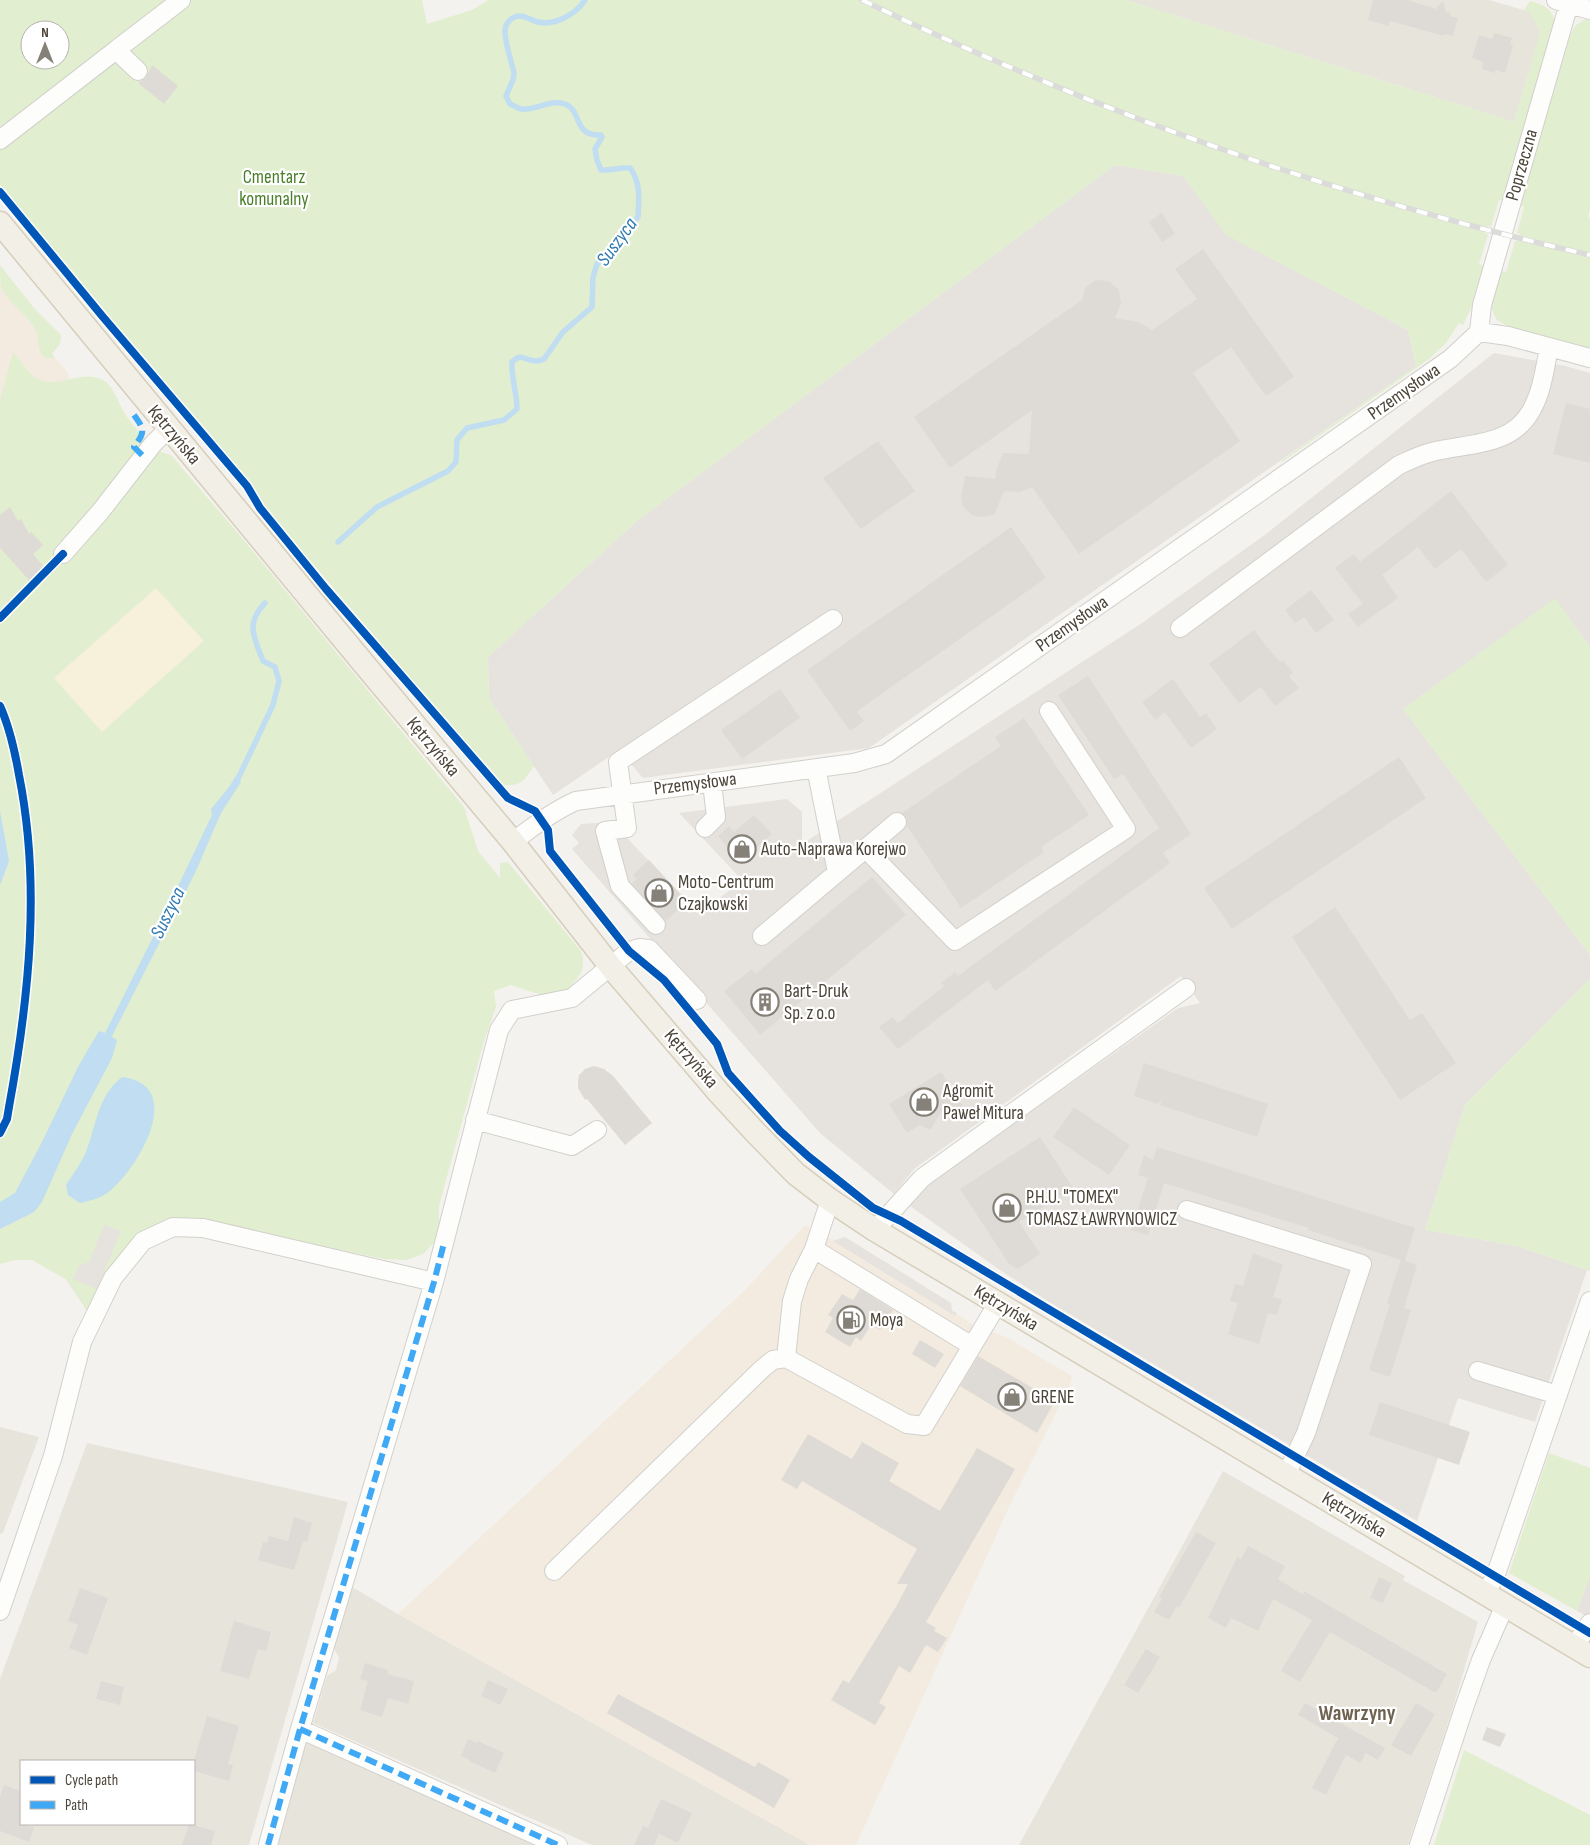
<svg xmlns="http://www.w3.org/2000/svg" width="1590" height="1845" font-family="'Sofia Sans Condensed',sans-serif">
	<rect width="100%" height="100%" fill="#f4f2ee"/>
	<!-- residential -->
	<path fill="#e7e4dc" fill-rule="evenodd" d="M1126,0H1489L1530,12L1541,32L1514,122Z
		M0,1427L39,1437L3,1533L0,1534Z
		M87,1443L348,1502L249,1845H0V1679ZM21,1761H194V1824H21Z
		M1223,1471L1405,1576L1403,1580L1478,1622L1452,1711L1408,1845H1019Z
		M352,1587L398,1614L810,1845H592L313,1723L327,1676L336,1670L339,1658L334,1648Z
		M305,1740L540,1845H273Z"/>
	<!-- commercial -->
	<path fill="#f3ebdf" d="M0,286L47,343L52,354L68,373L69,378L0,455Z
		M805,1225L833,1240L847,1238L951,1303L952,1311L972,1324L1006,1337L1072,1376L1070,1385L1010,1505L856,1845H810L398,1614L744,1291Z"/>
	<!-- industrial -->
	<path fill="#e6e2de" d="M1115,165L1183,176L1227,235L1408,330L1416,366L869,748L643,778L619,750L553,795L489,698L488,657L637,521Z
		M1494,353L1565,366L1590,373V647L1555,599L1403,709L1590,955V979L1465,1105L1425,1230L1517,1246L1587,1270L1535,1422L1458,1398L1417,1521L1046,1300L997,1268L910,1206L933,1181L1178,1008L1200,1003L1181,976L914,1169L894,1194L820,1133L572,849L579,843L572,835L581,824L612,822L698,913L743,881L679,813L787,799L802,812V844L1142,623L1266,534Z
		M133,1209L88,1312L34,1232Z
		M1590,1576V1618L1577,1611Z"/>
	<!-- green -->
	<path fill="#e1eecf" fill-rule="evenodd" d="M0,0H422L427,24L472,10L488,0H1126L1514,122L1540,32L1530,12L1524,10L1530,1C1544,5 1553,8 1555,24L1504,201L1499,200L1491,227L1488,226L1485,233L1488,235L1479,264L1484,266L1475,300L1463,325L1459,323L1446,343L1429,359L1282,462L1281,461L1416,366L1408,330L1226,235L1183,176L1115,165L637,521L488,657L489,698L534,766C523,782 522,786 502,785L306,556L305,557L264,507L252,486L144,361L0,185ZM30,30H60V60H30Z
		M1585,19H1590V209L1588,218L1590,219V349L1511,328L1497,320L1492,310V302L1500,271L1506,272L1515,241H1518L1520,234L1517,233L1524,207L1520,205L1570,36L1575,26Z
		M0,265L34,308L61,335L60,344L52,354L55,358C34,361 41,342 36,331C28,315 9,304 1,288C0,283 0,272 0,265Z
		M13,352C21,360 26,371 36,378C57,391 80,368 103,380C114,386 118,402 124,412C131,424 148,444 160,451C163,453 167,454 171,455L242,538L464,807L478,851L500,878V863L508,862L581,951C585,963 584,972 574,982C570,986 568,990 564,992C548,1000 526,990 511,985L494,991L496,1007L484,1041L439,1206V1235L432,1245L423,1254L407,1260L384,1259L199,1221L158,1229L88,1312L67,1280L32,1260H15L0,1264V400ZM104,1225L121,1231L97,1289L73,1279L79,1266L89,1262Z
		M1555,598L1590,647V955L1403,709Z
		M1590,979V1271L1517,1246L1425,1230L1465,1105Z
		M1549,1453L1590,1468V1576L1577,1611L1509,1573Z
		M1464,1750L1590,1815V1845H1434Z"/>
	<!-- sand -->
	<path fill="#f7f0da" d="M156,588L204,641L102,732L54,678Z"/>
	<!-- parking -->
	<path fill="#e6e3df" d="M845,1237L951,1303L952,1311L957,1313L955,1316L833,1241Z"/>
	<!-- water -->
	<path fill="#c0ddf1" d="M237,774L241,782L221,813L196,871L113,1034L112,1037L117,1040L112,1058L72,1134L42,1202L34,1212L0,1229V1202L15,1193L42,1142L79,1065L99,1031L105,1033L170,903L212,815L211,809L229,787Z
		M0,811L9,861L0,885Z
		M122,1077C186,1085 140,1165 112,1189C103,1198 92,1200 80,1203L68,1195L66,1185C73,1174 83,1161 87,1149C97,1122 98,1096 122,1077Z"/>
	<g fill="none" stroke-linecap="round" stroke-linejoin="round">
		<!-- stream -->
		<path stroke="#c0ddf1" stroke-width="5.5" d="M338,542L377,507L448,471L456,462L457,440L467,428L504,420L517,409C517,393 511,378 512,362C523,352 524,361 536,361C539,361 541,360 544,359L563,332L592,307L593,277L597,264L638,217C639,200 641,182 630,168C620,167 611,171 601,170L597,160L595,149L602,137L601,135C572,136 583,111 565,104C550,99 535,111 521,109C518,108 514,106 510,104L506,96L513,80L514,73C511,60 505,44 505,31C505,23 512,16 520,16C526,16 532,21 538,22C555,26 576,14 585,0
			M235,785L273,705L279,681L275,667L263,661C254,637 245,624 265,603"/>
	</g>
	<!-- building -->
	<path fill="#dedbd6" d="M1373,0H1408L1436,9L1443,1L1446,12L1450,13V16L1458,18L1453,36L1445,34L1444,36L1390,21L1389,26L1368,20Z
		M1494,33L1512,38L1510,44L1513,45L1505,73L1496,70L1495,73L1482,69L1483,62L1472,58L1479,35L1492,39Z
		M152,65L178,86L164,104L138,83L146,78Z
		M1162,213L1175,234L1162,242L1149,222Z
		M1203,249L1294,377L1266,396L1231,347L1193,373L1240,441L1079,554L1032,487L1020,492L1004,491L994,515L979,517L972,515L966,510L962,504L961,497L965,476L995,479L997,468L1003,453L1029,454L1032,410L950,468L914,417L1082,300L1085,288L1096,280L1109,281L1119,290L1121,303L1115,318L1138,322L1152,330L1197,299L1175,269Z
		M1566,403L1590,409V463L1553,454Z
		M878,441L915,491L861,529L823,478Z
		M1451,491L1508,565L1486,582L1461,549L1435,569L1418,547L1382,575L1398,598L1358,627L1348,614L1363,604L1335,568L1354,554L1360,562Z
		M10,507L18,521L21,519L29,534L31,532L43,545L33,554L43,566L29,580L0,548V515Z
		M1011,527L1046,578L863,707L857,712L864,721L850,731L807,670Z
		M1311,590L1334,620L1316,633L1304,617L1295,623L1285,610Z
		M1254,630L1272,653L1281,662L1283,660L1293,673L1289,676L1299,688L1275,706L1261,687L1239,703L1209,664Z
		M1088,676L1191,834L1163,853L1170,863L995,991L988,980L898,1049L879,1027L893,1017L898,1023L944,986L941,983L955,972L958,976L1159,828L1123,774L1114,779L1058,695Z
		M1173,679L1200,717L1206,713L1217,729L1191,748L1165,712L1155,720L1142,702Z
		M780,689L800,718L742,759L721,730Z
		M1024,718L1089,815L1041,847L1044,852L961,908L907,826V820L902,813L1001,746L995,737Z
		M1399,757L1426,798L1232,929L1204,888Z
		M754,815L772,834L740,862L718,836L729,826L734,832Z
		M649,860L687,901L666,921L632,884L637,879L633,875Z
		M872,877L906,915L760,1035L724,991L752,969L755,974Z
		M1335,907L1410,1020L1422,1013L1456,1063L1400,1100L1292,937Z
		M1144,1063L1268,1104L1257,1137L1160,1105L1162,1098L1158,1104L1134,1096Z
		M594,1066L604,1069L613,1076L652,1123L625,1145L587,1099L585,1100L578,1088V1081L579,1075L585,1069Z
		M941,1072L969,1116L947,1103L930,1130L920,1125L907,1133L889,1104Z
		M1074,1107L1130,1145L1109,1175L1053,1137Z
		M1040,1137L1073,1188L1019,1222L1040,1254L1018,1269L1009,1264L960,1189Z
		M1157,1147L1415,1228L1405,1261L1417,1265L1404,1308L1411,1310L1390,1377L1369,1370L1390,1304L1387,1303L1401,1260L1308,1230L1309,1228L1164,1183L1148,1235L1131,1230L1148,1178L1138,1175L1144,1155L1153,1160Z
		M1253,1253L1283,1265L1273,1297L1282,1300L1277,1315L1268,1313L1259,1344L1228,1334L1238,1303L1230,1301L1235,1284L1243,1286Z
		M860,1289L893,1310L880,1330L871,1325L861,1341L856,1337L850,1347L825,1332L833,1318L828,1315L842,1294L853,1300Z
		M920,1340L944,1354L935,1368L912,1354Z
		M978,1356L1055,1401L1037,1433L960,1386Z
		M1380,1402L1470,1432L1459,1465L1369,1435Z
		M808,1434L852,1459L862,1442L899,1463L889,1481L940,1511L977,1448L1015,1469L926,1622L936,1628L934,1631L947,1638L938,1652L926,1645L910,1673L899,1666L879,1703L886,1707L875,1725L831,1700L843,1680L849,1683L897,1605L908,1584H897L917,1549L802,1481L797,1489L781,1480Z
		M294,1517L312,1523L307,1542L303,1541L294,1570L258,1560L263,1542L267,1543L269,1536L288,1541Z
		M1196,1532L1216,1543L1179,1608L1177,1606L1169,1620L1154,1612L1162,1599L1159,1597Z
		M1248,1546L1285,1566L1278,1579L1303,1595L1304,1591L1447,1674L1436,1693L1330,1632L1300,1682L1281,1671L1312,1620L1273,1599L1258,1631L1231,1618L1226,1628L1208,1618L1237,1557L1241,1559Z
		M1379,1577L1392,1583L1383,1603L1370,1598Z
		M80,1588L108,1598L87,1655L69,1648L78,1625L68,1621Z
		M234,1621L271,1632L266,1651L258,1649L249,1679L220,1671Z
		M1146,1649L1160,1657L1138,1693L1124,1685Z
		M365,1663L388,1670L387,1674L414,1681L408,1704L388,1698L382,1717L360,1710L368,1681L360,1679Z
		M488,1680L508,1689L500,1705L481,1696Z
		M101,1681L124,1687L120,1705L96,1699Z
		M618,1694L755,1767L758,1762L790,1780L774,1808L607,1713Z
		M1305,1703L1385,1748L1378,1760L1366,1753L1360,1763L1346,1755L1326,1795L1312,1788L1338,1738L1298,1715Z
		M1416,1703L1435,1714L1411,1756L1391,1745Z
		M207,1716L239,1726L228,1764L233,1765L229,1781L194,1771V1761Z
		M1487,1727L1506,1734L1500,1747L1482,1740Z
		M468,1739L477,1743L478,1741L504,1753L495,1773L469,1761L470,1760L461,1756Z
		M4,1785L21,1791V1824L34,1827L29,1842L0,1831V1797Z
		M661,1799L692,1813L678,1843L659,1834L654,1845H634L643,1826L648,1828Z
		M189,1824L215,1831L211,1845H182Z"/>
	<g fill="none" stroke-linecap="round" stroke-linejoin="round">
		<!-- minor casing -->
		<g stroke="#d2d0cb" stroke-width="20">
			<path id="minor" d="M1556,0L1590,10
				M116,50L181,0
				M0,140L116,50L138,71
				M1479,332L1482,305L1570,0
				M1479,332L1508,336L1590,358
				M63,554L100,512L153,444L169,428
				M1180,628L1399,465C1410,460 1420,455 1432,452C1467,443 1511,447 1531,411C1542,392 1545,368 1549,347
				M816,768L837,872
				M705,828L716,817L712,783
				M513,842C533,826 553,811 576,801L854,763L886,754L1450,359L1479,332
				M865,848L955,941L1126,829L1049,711
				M656,925L620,886L605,831L627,828L618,762L833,619
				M762,936L897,822
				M475,1120L572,1146L597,1130
				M830,1200L814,1249L972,1346
				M1187,1210L1362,1264L1306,1433L1286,1475
				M875,1230L922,1178L1186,988
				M786,1358L792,1301L799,1279L814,1249
				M1478,1371L1558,1395
				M554,1571L763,1368L773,1360L786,1358L907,1424L924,1426L998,1303
				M1485,1594L1495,1577L1590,1301
				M0,1611L53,1456L82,1342L113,1278L143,1241L173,1227L203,1228L434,1282
				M1574,1647L1590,1623
				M300,1729L558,1845
				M268,1845L300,1729L434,1282L499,1030L512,1010L572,998L629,951L639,948L649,949L697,1000
				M1419,1845L1464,1708L1481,1660L1505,1605"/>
		</g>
		<!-- major casing -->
		<g stroke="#d6cebb" stroke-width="25">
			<path id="major" d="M0,223L369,670L513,842L611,967L720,1094L755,1132L796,1174L830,1200L875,1230L1590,1656"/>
		</g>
		<!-- minor -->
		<use href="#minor" stroke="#fdfdfc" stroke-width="18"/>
		<!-- major -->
		<use href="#major" stroke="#f2efe6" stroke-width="22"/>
		<!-- rail casing -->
		<g stroke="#dbdbda" stroke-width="5.5">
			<path id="rail" d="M862,0C1094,112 1339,198 1590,255"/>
		</g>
		<!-- rail -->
		<use href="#rail" stroke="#fff" stroke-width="4" stroke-dasharray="11" stroke-linecap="butt"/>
		<!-- quiet -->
		<path stroke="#3fa9f5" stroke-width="6" stroke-dasharray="12 6" stroke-linecap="butt" d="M134,415C145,430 145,432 134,447L143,456
			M300,1729L558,1845
			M268,1845L300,1729L434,1282L444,1243"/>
		<!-- cycleway casing -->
		<g stroke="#fff" stroke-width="11">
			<path id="cycleway" d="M0,192L103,317L247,486L260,508L326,589L508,798L535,811L548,830L550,851L629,951L664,980L717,1044L728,1073L780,1131L809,1157L873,1208L901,1221L1590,1633
				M0,618L63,554
				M0,706C10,728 15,752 19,775C41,885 29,998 9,1107L7,1119L0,1133"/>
		</g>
		<!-- cycleway -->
		<use href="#cycleway" stroke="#0057b8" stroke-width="8"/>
	</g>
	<!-- icons -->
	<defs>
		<g id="shop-ring" transform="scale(1.4375)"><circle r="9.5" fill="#fff" stroke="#868178" stroke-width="1.5"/><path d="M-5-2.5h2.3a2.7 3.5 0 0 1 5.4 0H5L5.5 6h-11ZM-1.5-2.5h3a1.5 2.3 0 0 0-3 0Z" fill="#868178"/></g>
		<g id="building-ring" transform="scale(1.4375)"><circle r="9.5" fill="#fff" stroke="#868178" stroke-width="1.5"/><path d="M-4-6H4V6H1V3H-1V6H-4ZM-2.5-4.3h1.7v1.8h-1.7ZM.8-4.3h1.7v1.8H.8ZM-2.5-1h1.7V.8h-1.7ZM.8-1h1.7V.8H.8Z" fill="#868178"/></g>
		<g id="fuel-ring" transform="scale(1.4375)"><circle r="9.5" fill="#fff" stroke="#868178" stroke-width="1.5"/><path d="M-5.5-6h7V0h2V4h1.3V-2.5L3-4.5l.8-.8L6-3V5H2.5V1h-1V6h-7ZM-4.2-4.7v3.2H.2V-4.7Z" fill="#868178"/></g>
	</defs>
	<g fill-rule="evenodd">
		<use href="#shop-ring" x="742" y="849"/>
		<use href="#shop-ring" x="659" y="893"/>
		<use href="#building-ring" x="765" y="1002"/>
		<use href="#shop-ring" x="924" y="1102"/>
		<use href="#shop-ring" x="1007" y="1208"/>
		<use href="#fuel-ring" x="851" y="1320"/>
		<use href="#shop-ring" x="1012" y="1397"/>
	</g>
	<g text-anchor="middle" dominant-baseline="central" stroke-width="4.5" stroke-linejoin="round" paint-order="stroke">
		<!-- street labels -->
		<g font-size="19" fill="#4b4439" stroke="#fff">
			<text transform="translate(1522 165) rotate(-74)">Poprzeczna</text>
			<text transform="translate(1404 392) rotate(-35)">Przemysłowa</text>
			<text transform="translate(174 435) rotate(50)">Kętrzyńska</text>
			<text transform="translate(1072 624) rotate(-35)">Przemysłowa</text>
			<text transform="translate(433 747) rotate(50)">Kętrzyńska</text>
			<text transform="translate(695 784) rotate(-7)">Przemysłowa</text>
			<text transform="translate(691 1059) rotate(49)">Kętrzyńska</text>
			<text transform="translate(1006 1308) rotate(31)">Kętrzyńska</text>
			<text transform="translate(1354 1515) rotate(31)">Kętrzyńska</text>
		</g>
		<!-- park labels -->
		<g font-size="19" fill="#4a7f2a" stroke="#fff">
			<text x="274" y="177">Cmentarz<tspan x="274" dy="22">komunalny</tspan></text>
		</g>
		<!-- poi labels -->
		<g font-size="19" fill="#4b4439" stroke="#fff" text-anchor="start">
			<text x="761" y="849">Auto-Naprawa Korejwo</text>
			<text x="678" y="882">Moto-Centrum<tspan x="678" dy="22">Czajkowski</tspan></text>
			<text x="784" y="991">Bart-Druk<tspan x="784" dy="22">Sp. z o.o</tspan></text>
			<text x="943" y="1091">Agromit<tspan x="943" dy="22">Paweł Mitura</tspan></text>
			<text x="1026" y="1197">P.H.U. "TOMEX"<tspan x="1026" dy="22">TOMASZ ŁAWRYNOWICZ</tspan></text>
			<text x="870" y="1320">Moya</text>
			<text x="1031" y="1397">GRENE</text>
		</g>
		<!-- water labels -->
		<g font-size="20" font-style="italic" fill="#2e7ab2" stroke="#fff">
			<text transform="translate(617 242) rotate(-54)">Suszyca</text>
			<text transform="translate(168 913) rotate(-64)">Suszyca</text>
		</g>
		<!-- quarter labels -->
		<g font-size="21" font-weight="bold" fill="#6e6250" stroke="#fff">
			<text x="1357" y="1713">Wawrzyny</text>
		</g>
	</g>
	<!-- legend -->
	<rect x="20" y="1760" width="175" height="65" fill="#ffffff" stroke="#b7b4b0"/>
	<rect x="30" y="1776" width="25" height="8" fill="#0057b8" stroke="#b7b4b0"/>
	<text x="65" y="1785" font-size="15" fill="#4b4439">Cycle path</text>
	<rect x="30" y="1801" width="25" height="8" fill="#3fa9f5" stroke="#b7b4b0"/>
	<text x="65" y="1810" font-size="15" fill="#4b4439">Path</text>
	<!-- north arrow -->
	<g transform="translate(45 45)"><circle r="24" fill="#ffffff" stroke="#b7b4b0"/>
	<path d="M0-4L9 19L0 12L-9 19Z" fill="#868178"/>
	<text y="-8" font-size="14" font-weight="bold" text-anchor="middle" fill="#4b4439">N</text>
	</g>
</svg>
